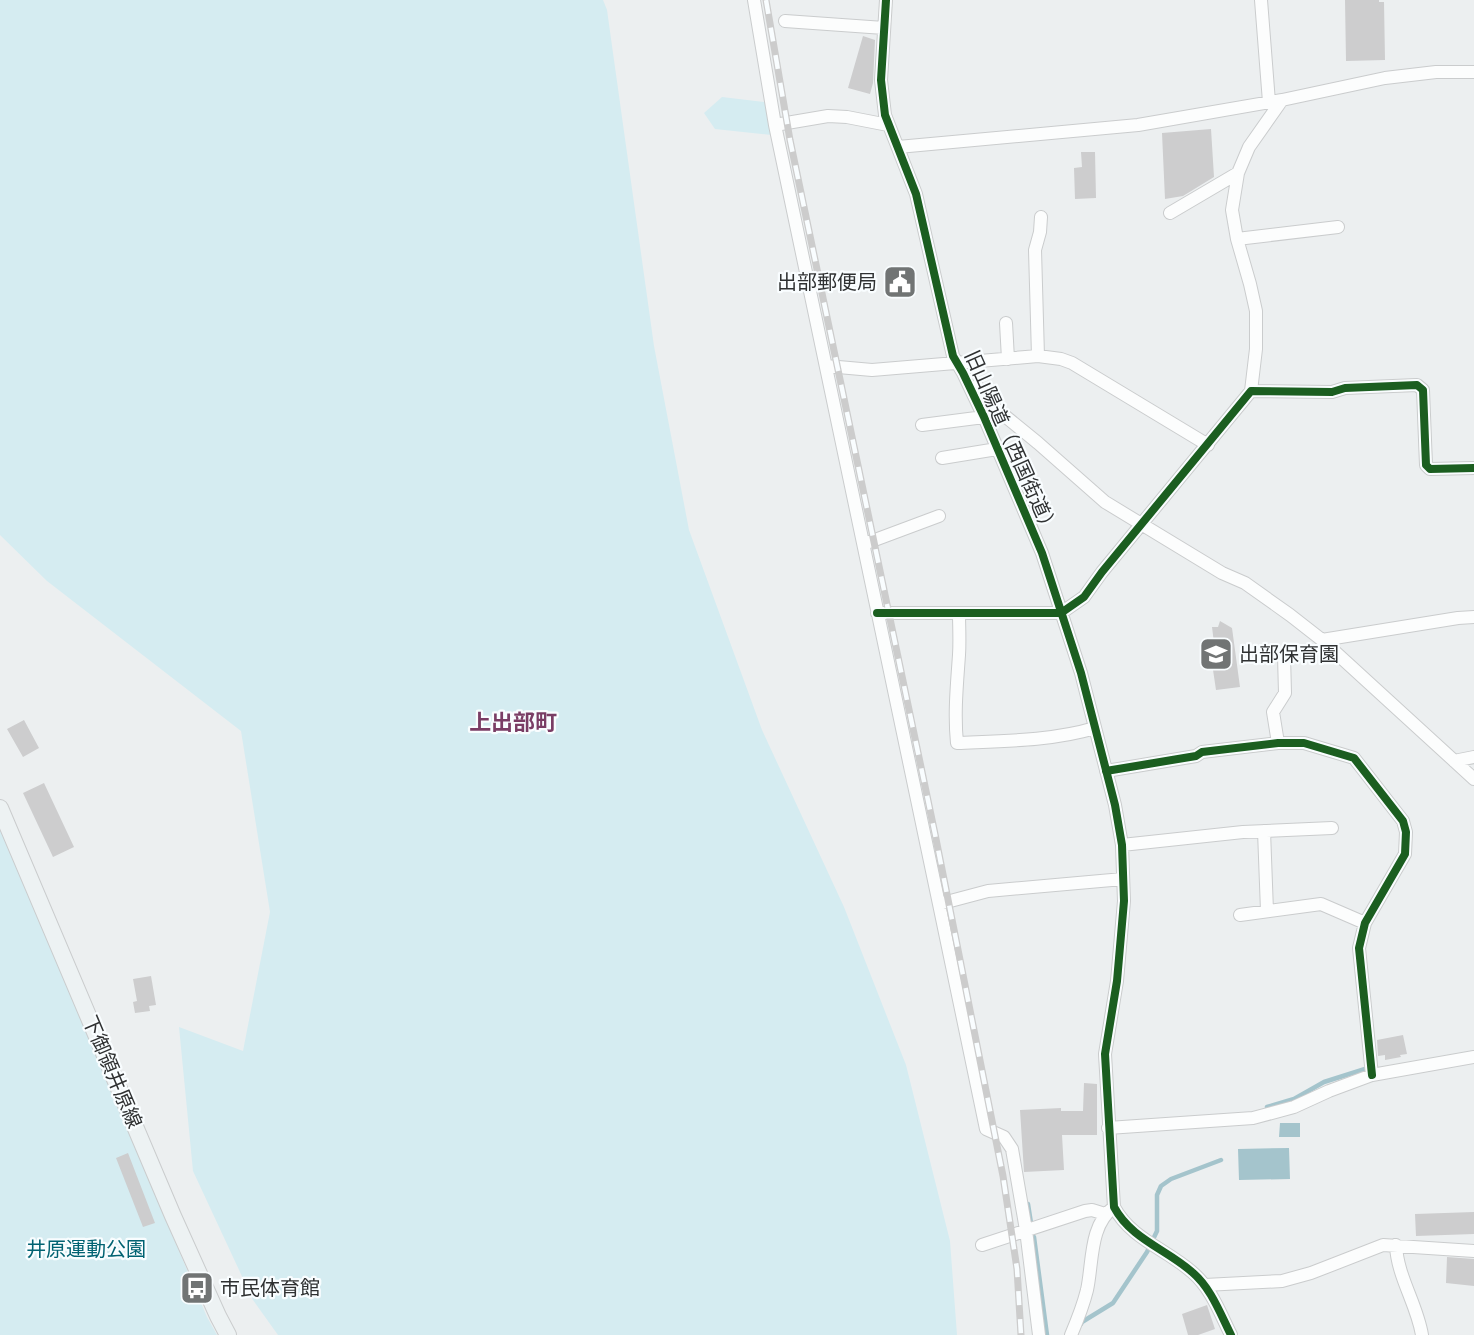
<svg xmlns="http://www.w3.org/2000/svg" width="1474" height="1335" font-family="'Nunito Sans','Noto Sans JP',sans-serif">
	<rect width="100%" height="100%" fill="#eceff0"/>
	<!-- green -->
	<path fill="#d5ecf1" d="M0,0H603L607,10L654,346L689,530L762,730L844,907L906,1065L950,1241L957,1335H278L253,1300L193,1171L179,1027L243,1051L270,912L241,731L47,581L0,535Z
		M722,97L765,102L772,135L715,129L704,113Z
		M0,827L207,1317L217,1335H0Z"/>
	<!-- water -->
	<path fill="#a4c4cc" d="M1280,1123H1300V1137H1279Z
		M1289,1148L1290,1179L1239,1180L1238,1149Z"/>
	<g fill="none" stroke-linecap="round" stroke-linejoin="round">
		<!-- stream -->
		<path stroke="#a4c4cc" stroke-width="4.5" d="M1267,1107L1294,1099L1324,1082L1365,1069
			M1028,1204L1031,1223
			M1034,1237L1047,1335
			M1081,1324L1082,1322L1113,1303L1147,1252L1157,1231V1195L1161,1186L1171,1179L1221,1160"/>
	</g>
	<!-- building -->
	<path fill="#cdcdce" d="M1345,0H1379V2H1384L1385,60L1346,61Z
		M863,36L875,40L873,83L870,94L848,88Z
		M1211,129L1214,177L1183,196L1165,199L1162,133Z
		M1081,152H1095L1096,198L1075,199L1074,168L1082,167Z
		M915,271L916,293L886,294L885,272Z
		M1220,621L1232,628L1240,687L1216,690L1209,643H1214L1212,627H1218Z
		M24,720L39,748L23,757L7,729Z
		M44,783L74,847L53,857L23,793Z
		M151,976L156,1005L149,1006L150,1011L135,1013L133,1002L137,1001L133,979Z
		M1403,1035L1407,1054L1400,1055L1401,1057L1385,1060V1055L1378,1056L1377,1040Z
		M1084,1083L1097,1084V1135H1062L1064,1170L1024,1172L1020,1110L1061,1108V1111H1083Z
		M128,1153L155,1223L143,1227L116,1158Z
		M1474,1212V1234L1416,1236L1415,1214Z
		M1447,1257L1474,1259V1286L1446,1283Z
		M1207,1305L1215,1329L1198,1335H1188L1182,1314Z"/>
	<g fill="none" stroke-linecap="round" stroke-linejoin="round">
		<!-- minor casing -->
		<g stroke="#cacccd" stroke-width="14">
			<path id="minor" d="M754,0L775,125L939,904L988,891L1123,879
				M886,0L881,80L885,115L916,194L953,356L963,373L984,417L1042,553L1081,673L1115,805L1122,845L1124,901L1117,981L1105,1054L1114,1207C1131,1239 1166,1249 1192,1272C1211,1288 1220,1313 1231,1335
				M1261,0L1269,102
				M785,21L884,28
				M775,125L828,116L847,117L888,125
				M898,147L1138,125L1282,100L1385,78L1436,72H1474
				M1170,213L1238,173
				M1237,239L1338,227
				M1006,323L1008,359
				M1038,356L1035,250L1040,232L1041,217
				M827,366L872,370L1038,356L1061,359L1072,363L1208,445
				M977,386L983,398L1038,443L1105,502L1222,573L1245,583L1290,615L1322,640L1474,779
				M1251,391L1256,349V311L1250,284L1237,239L1232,210L1238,173L1249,147L1282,100
				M922,425L984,417
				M942,458L997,449
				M864,544L939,516
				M877,613H1061L1084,597L1102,572L1251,391L1332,392L1345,388L1417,385L1423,390L1426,465L1430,469L1474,468
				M959,613C959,626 960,641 959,655C957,684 954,713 957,743C1001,741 1052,741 1095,728
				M1322,640L1458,618L1474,617
				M1278,743L1273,712L1285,693L1284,656
				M1454,761L1474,757
				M1106,771L1196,756L1202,752L1278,743H1304L1354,758L1403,821L1406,832L1405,854L1365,923L1359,948L1372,1075
				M1264,831L1267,911
				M1122,845L1243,832L1332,828
				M939,904L986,1129L1004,1137L1012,1149L1026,1230L1039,1335
				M1240,915L1321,904L1365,923
				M1108,1128L1253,1118L1294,1107L1329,1091L1372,1075L1474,1057
				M982,1245L1085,1211L1092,1210L1105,1214
				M1396,1245C1397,1276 1417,1304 1422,1335
				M1205,1285L1282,1281L1311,1273L1383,1245L1474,1251
				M1071,1335C1077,1321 1083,1306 1087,1290C1093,1263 1089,1225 1114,1207"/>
		</g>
		<!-- secondary casing -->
		<g stroke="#cacccd" stroke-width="18">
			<path id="secondary" d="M0,808L173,1216L218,1316L228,1335"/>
		</g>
		<!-- minor -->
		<use href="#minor" stroke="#fcfdfd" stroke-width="12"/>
		<!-- secondary -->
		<use href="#secondary" stroke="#edf2f3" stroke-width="16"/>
		<!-- rail casing -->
		<g stroke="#ccc" stroke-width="7">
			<path id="rail" d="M766,0L790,140L935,834L1003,1176L1017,1269L1021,1335"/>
		</g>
		<!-- rail -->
		<use href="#rail" stroke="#f9fdff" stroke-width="4.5" stroke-dasharray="14" stroke-linecap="butt"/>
		<!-- cycleway casing -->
		<g stroke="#f9fdff" stroke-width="11">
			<path id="cycleway" d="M886,0L881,80L885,115L916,194L953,356L963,373L984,417L1042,553L1081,673L1115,805L1122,845L1124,901L1117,981L1105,1054L1114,1207C1131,1239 1166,1249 1192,1272C1211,1288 1220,1313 1231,1335
				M877,613H1061L1084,597L1102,572L1251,391L1332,392L1345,388L1417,385L1423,390L1426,465L1430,469L1474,468
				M1106,771L1196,756L1202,752L1278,743H1304L1354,758L1403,821L1406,832L1405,854L1365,923L1359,948L1372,1075"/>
		</g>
		<!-- cycleway -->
		<use href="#cycleway" stroke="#1b5e20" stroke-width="8"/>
	</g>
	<!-- icons -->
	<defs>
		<g id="civic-square" transform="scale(1.725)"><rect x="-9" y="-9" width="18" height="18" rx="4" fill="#717474" stroke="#f9fdff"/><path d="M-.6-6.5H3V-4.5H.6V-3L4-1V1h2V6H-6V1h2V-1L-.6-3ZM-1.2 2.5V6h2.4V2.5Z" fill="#fff"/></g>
		<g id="school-square" transform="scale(1.725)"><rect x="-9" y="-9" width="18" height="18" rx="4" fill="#717474" stroke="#f9fdff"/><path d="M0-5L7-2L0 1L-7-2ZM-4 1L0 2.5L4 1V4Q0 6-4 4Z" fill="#fff"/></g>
		<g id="bus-square" transform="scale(1.725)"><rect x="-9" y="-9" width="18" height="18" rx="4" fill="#717474" stroke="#f9fdff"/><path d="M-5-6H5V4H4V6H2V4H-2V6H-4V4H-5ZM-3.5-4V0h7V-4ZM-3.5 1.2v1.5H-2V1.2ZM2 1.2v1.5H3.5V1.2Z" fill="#fff"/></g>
	</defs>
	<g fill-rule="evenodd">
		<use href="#civic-square" x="900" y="282"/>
		<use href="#school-square" x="1216" y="654"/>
		<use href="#bus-square" x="197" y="1288"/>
	</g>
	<g text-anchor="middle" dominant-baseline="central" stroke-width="4.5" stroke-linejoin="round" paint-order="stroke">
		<!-- poi labels -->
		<g font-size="20" fill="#2f3132" stroke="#f9fdff" text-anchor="start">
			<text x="877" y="282" text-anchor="end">出部郵便局</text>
			<text x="1239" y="654">出部保育園</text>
			<text x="220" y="1288">市民体育館</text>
		</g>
		<!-- street labels -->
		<g font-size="20" fill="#2f3132" stroke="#f9fdff">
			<text transform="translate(1011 443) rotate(66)">旧山陽道（西国街道）</text>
			<text transform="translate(112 1072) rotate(67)">下御領井原線</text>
		</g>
		<!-- park labels -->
		<g font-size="20" fill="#006272" stroke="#f9fdff">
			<text x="86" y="1249">井原運動公園</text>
		</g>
		<!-- quarter labels -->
		<g font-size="22" font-weight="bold" fill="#7a3d65" stroke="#f9fdff">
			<text x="513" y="723">上出部町</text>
		</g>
	</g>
</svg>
